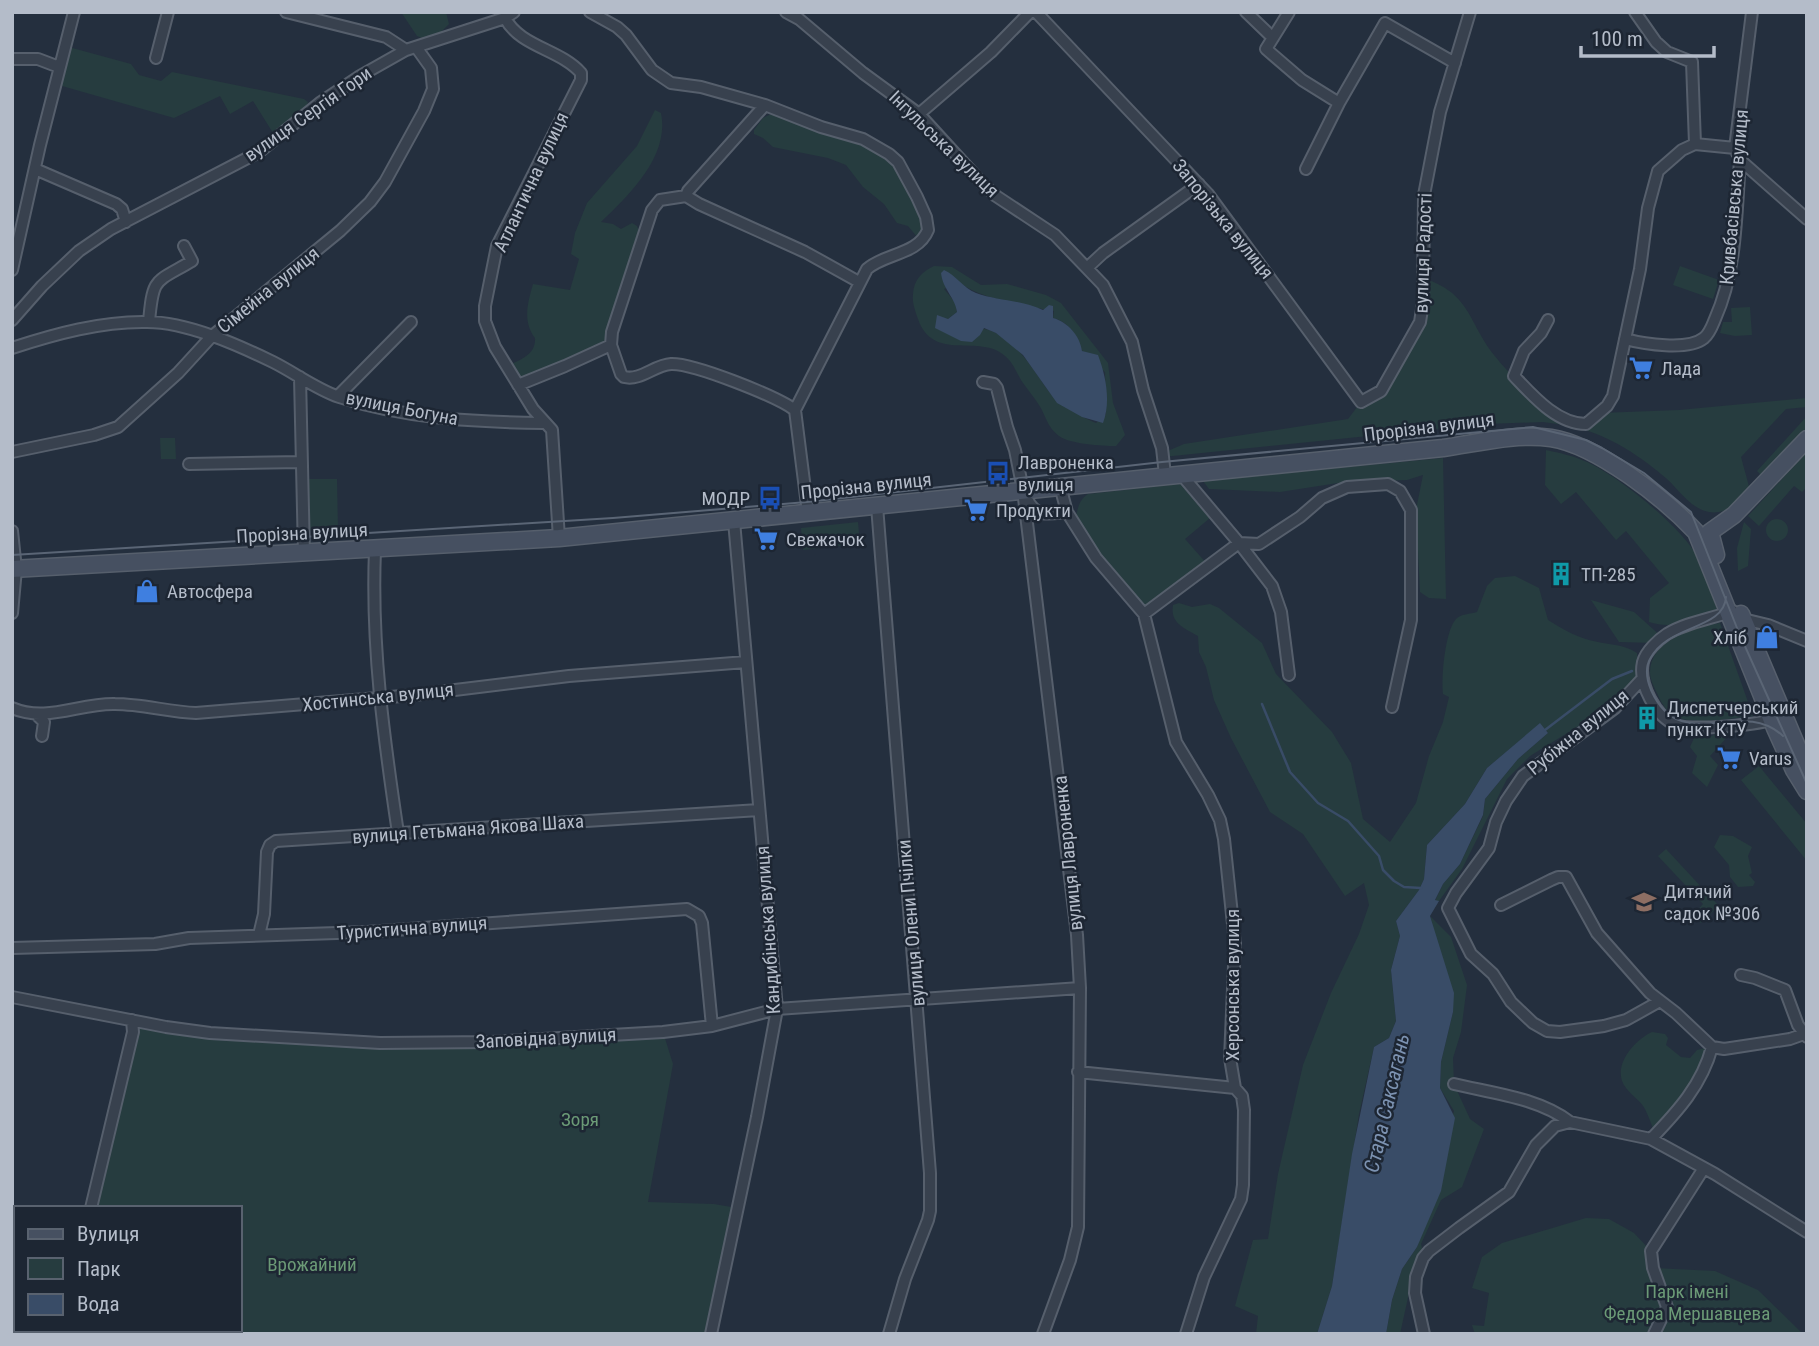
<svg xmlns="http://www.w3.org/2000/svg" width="1819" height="1346" font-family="'Roboto Condensed',sans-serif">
	<rect width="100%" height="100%" fill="#242f3e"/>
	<!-- green -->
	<path fill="#263c3f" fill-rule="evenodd" d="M401,12H446L449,24L440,33L424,39L417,36Z
		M65,46L131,64L139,75L161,81L172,72L304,99L308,102L305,110L273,133L253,101L230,114L220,96L174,118L55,84Z
		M655,110L661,113C670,156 629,195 601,222L613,224L621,229L632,223L637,226L643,240L611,345L518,385L508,366C521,359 536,355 535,338C522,321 528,302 533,284L570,290L579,259L571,254L575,233L587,203L637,146Z
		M769,115H779L855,140L891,161L922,213L924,232L918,238L908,226L897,223L884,204L863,187L846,165L828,158L773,147L763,138L754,134V130L763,118Z
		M934,266L952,267L981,285L1007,284L1046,295L1061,303L1108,363L1113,403L1124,432L1125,435L1116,446C1102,446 1070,444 1059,436C1047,427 1046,416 1039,405C1034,397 1028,390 1023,383C1017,374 1013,362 1005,356C980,333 933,363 918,319C915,310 912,303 913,294C914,279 922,272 934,266ZM960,283C980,299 1028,306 1054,311L1053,318C1071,323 1074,334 1081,349C1085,356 1098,366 1105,372L1106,414L1096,423C1081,417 1055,401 1047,389C1032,367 1012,335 985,329C970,325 951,328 936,328L943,318L948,319L957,312L955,302L944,289Z
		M1680,266L1719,280L1713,299L1673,285Z
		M1423,278C1471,294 1467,320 1494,355C1514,381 1540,401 1566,420L1564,425L1543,422L1486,424L1163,457V453L1184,444L1348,419L1361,402L1381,391L1412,340Z
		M1750,307L1752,335L1735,336L1720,333L1723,322H1732L1731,308Z
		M1807,398V407L1786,409L1741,457L1750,490C1739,502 1727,515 1709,512C1691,509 1679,490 1667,479C1640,456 1612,437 1578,428L1600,413L1679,410Z
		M1807,416V428L1762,476L1757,471Z
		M160,438H175L176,459H161Z
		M1546,450C1560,453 1574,456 1587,462C1620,477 1680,526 1698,557C1707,574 1712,595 1718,613C1695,620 1673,630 1649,622L1650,598L1669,583L1626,531L1616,540L1576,492L1561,504L1545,485Z
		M1807,452V487L1802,492L1794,486L1759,526L1748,516Z
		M1443,458L1446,599L1429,598L1420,592L1416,510L1423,475L1407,480L1338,483L1280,492L1209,489L1203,481Z
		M302,479H337L338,529L304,531Z
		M1180,484L1210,518L1185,539L1208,565L1144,614L1075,522C1077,512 1078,500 1088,494Z
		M1766 530a11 11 0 1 1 22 0a11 11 0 1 1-22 0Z
		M858,522L860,544L803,550L801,528Z
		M1744,522L1751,529L1748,566L1738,571L1737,548Z
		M1515,576L1539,588L1548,620C1561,628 1574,636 1589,640C1606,645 1622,643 1637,653L1638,677L1619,697L1598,714L1530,756L1507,779L1462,869L1439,901H1435L1443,884L1460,864L1483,816L1485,799L1518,759L1548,733L1540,724L1487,768L1465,804L1427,845L1424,879L1419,890L1396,921L1400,936L1391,970L1396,1021L1389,1038L1374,1047L1359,1114L1332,1286L1317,1334H1256L1258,1316L1235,1306L1253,1240L1268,1239L1278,1174L1303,1065L1331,993L1359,934L1369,905L1364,883L1345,896L1303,834L1270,812L1231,738L1214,700L1206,667L1199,652L1198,636C1185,628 1170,624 1173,605L1179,603L1192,607L1210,604L1219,608L1262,643L1276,674L1332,732L1351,763L1363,819L1390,842L1416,803L1429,756L1443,722L1449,697L1443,694C1441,678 1445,631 1456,619C1461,614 1470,614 1477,612L1487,586L1495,578Z
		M1591,600L1634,612L1663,638L1656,643L1619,642Z
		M1720,623L1753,716C1731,718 1705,724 1683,719C1669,716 1662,705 1657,693C1654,687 1650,679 1650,673C1649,641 1695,626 1720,623Z
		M1694,729H1705L1710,737L1721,730L1730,734L1710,756L1718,765L1707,787L1692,773L1697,756L1690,747L1694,738L1688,733Z
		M1759,766L1807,824V861L1741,780Z
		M1720,835L1733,836L1752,847L1748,856L1752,873L1749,875L1755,882L1753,886L1738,887L1730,877L1729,865L1714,847Z
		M1666,849L1719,906L1701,923L1693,915L1703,904L1658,856Z
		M1430,916L1451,937L1467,985L1461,1032L1453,1058L1454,1084L1470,1119L1484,1129L1462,1187L1441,1200L1421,1244L1425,1258L1411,1284L1400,1334H1386L1392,1300L1402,1269L1417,1247L1454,1111L1440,1088L1441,1062L1453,1012Z
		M132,1020L166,1027L380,1043L663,1032L673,1064L648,1202L714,1204L737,1208L711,1334H61L62,1330H240V1208H91Z
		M1652,1032L1665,1034L1668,1038L1666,1045L1681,1057L1690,1058L1697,1050L1705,1048L1709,1050L1704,1070L1655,1134C1652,1126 1649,1117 1645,1109C1640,1100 1632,1096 1626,1088C1610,1068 1634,1040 1652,1032Z
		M1586,1218L1609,1219L1634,1233L1651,1251L1654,1268L1715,1271L1758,1290L1803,1334H1475L1472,1325L1484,1326L1489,1293L1472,1288L1482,1257L1502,1243Z"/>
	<!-- water -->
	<path fill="#394c67" d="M944,270C956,275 963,288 976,293C998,301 1022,300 1043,310L1049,305L1053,306V318C1068,322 1080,336 1082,351L1098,355C1106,376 1111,402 1103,423L1082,417L1057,403L1023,355L996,333L984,328L980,335L972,342L961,341L935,328L937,315L948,319L957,312C955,297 943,290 941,273Z
		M1540,723L1548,733L1518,759L1485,799L1483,815L1460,864L1443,884L1435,900L1439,901L1430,916L1454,993L1453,1012L1441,1062L1440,1088L1455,1118L1441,1191L1417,1247L1402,1269L1392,1300L1386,1334H1317L1332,1286L1352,1154L1374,1047L1389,1038L1396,1021L1391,970L1400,936L1396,921L1419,890L1424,879L1427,845L1465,804L1487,768Z"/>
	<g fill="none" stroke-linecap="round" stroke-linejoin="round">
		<!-- stream -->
		<path stroke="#394c67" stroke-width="2.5" d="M1262,704L1290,772L1318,803L1348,821L1379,856L1383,870L1394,881L1404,887L1421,888
			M1545,730L1612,679L1632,671"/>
		<!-- street casing -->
		<g stroke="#565f6c" stroke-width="14">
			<path id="street" d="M286,12L386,37L406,50
				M590,12L617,27L626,35L652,70L671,83L701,87L765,105L821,127L863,139L889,154L898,162L917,197L926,217L928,230C918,255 885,253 867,269L795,410L808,513
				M786,12L799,19L863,73L919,114L982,183L996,196L1055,235L1103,285L1132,342L1143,390L1162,448L1165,475
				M1036,12L1208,194L1361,402L1381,391L1420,322L1423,303L1424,195L1440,112L1470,12
				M1246,12L1273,38
				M1289,12L1266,49L1302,80L1339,103
				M505,18C520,47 560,49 581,73V80L497,246L485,306V321L495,347L533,409L552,430L559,538
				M156,58L168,12
				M12,59H38L59,67
				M765,105L688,191L686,196L699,204L805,252L859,282
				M919,114L991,52L1030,12
				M1695,144L1735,148
				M1740,160L1807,219
				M35,169L116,204L122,209L126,222
				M1306,169L1339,103L1385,23L1455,63
				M686,196L660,200L652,210L612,332L611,345L621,374L624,377C641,381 654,365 671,364C693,363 776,396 795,410
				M1088,267L1103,253L1199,184
				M12,270L40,145L74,12
				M12,320L42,286L79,251L111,229L259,152L321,102L360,76L406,50L505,18L514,12
				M1548,320L1541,333L1524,351L1514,376C1533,396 1557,424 1586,424L1607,406L1613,396L1640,269L1648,208L1658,171L1682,150L1695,144L1692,62L1667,52L1656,42L1635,12
				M149,322C153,276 155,283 192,261L184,246
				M1625,339C1644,344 1688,351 1704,338C1710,333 1712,326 1715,319C1737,270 1736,214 1740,160L1735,148L1752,12
				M12,348C55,334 102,321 147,322C187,322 238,345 273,362C295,373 316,389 339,397C406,419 475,422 544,423
				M300,377L304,554
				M983,382L994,384L997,388L1007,427L1015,450L1023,490L1077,935L1080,988L1078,1227L1070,1260L1043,1334
				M518,385L565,366L611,345
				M338,396L411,322
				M12,452L94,435L118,427L178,373L211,337L340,231L370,202L385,182L424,111L433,89L431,68L416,47
				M189,464L302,462
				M1180,473L1239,543L1272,586L1281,612L1289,675
				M1060,486L1067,512
				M1027,499C1036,518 1049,514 1067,512L1096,558L1144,614L1176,742L1208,795L1220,820L1224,839L1235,943L1230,1058L1235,1088L1242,1096L1244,1110L1243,1185L1241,1199L1204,1277L1186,1334
				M877,506L930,1173V1211L928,1220L905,1279L889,1334
				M12,531L16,569L12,613
				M375,550C371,646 384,739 398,833
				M1733,611C1711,619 1687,622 1667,634C1658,640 1646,651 1643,662C1638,684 1656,717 1676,725C1693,731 1760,725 1777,718
				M1144,614L1239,543L1259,544L1300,517L1322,498L1347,487L1388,484L1400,491L1411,510V620L1392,707
				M1740,621L1743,619L1768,625L1807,641
				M1643,678L1615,708L1523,776L1506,801L1496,822L1489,848L1456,893L1448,908L1471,954L1493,974L1511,1002L1533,1023L1547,1031L1560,1032L1604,1026L1626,1020L1660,1001
				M12,708C47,723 79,703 115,704C142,704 169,712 196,713L414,695L569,676L746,662
				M36,714L44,722L42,736
				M1501,905L1551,880L1558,877H1566L1597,933L1650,993L1676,1013L1712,1047L1724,1049L1790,1039L1804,1034
				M259,935L264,914L267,852L270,845L276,841L759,810
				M12,948L155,944L189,938L367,932L687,909L699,916L702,923L712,1026
				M1741,975L1755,978L1785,990L1798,1025L1807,1037
				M12,997L166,1027L210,1033L380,1043L491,1042L663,1032L712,1026L777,1009L1080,988
				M1078,1072L1235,1088
				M1454,1084C1492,1093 1539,1098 1570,1122
				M1651,1139C1677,1112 1702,1085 1712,1047
				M91,1208L133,1032L132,1020
				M61,1334L62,1330
				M711,1334L757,1117L777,1009L734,521
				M1424,1334L1415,1293L1416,1277L1423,1258L1429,1251L1459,1228L1509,1192L1536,1145L1555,1126L1570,1122L1651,1139L1715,1174L1807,1232
				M1654,1334L1667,1307L1653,1268L1651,1251L1704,1168"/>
		</g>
		<!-- secondary casing -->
		<g stroke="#565f6c" stroke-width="19">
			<path id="secondary" d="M1716,555L1710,532L1734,515L1807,439
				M12,569L559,538L1443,448C1478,443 1516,433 1551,438C1597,445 1665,499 1696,532L1775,728L1794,770L1807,791
				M1741,614L1807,770"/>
		</g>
		<!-- street -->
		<use href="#street" stroke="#38414e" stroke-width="10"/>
		<!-- secondary -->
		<use href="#secondary" stroke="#465061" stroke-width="16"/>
		<!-- tram -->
		<path stroke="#5a6575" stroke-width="2" d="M12,555L613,518L807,502L1162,462L1533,427L1586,440L1602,448L1644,473L1691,512L1739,633L1807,784
			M1726,597C1724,630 1668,624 1650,659C1645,668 1647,680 1651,690C1681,757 1740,696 1783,736"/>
	</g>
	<!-- icons -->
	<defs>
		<g id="supermarket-bare" transform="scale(1.89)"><path d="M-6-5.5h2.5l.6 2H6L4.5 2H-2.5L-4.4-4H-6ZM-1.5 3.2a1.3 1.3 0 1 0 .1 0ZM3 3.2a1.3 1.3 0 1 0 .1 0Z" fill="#3f7fe0" stroke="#1d2633" stroke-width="2.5" paint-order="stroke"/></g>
		<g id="bus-bare" transform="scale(1.89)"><path d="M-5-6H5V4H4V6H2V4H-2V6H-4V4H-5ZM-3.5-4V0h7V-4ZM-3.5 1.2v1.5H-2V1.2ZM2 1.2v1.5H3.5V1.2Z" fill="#1a4fb4" stroke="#1d2633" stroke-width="2.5" paint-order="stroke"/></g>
		<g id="building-bare" transform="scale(1.89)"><path d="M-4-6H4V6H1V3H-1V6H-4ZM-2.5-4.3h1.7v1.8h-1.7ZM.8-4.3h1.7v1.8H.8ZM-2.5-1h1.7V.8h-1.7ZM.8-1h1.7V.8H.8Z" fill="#0f9aa8" stroke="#1d2633" stroke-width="2.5" paint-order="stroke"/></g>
		<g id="shop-bare" transform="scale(1.89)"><path d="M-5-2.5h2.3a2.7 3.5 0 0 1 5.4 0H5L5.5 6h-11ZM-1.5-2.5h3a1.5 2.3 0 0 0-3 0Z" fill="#3f7fe0" stroke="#1d2633" stroke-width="2.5" paint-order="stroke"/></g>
		<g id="school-bare" transform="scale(1.89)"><path d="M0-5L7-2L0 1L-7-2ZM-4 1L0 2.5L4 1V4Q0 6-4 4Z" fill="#8d6e63" stroke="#1d2633" stroke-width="2.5" paint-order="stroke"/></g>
	</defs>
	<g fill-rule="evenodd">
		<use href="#supermarket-bare" x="1641" y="368"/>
		<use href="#bus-bare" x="998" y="473"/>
		<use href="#bus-bare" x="770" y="498"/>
		<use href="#supermarket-bare" x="976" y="510"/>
		<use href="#supermarket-bare" x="766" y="539"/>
		<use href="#building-bare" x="1561" y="574"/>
		<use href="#shop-bare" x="147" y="591"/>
		<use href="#shop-bare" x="1767" y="637"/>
		<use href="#building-bare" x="1647" y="718"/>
		<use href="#supermarket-bare" x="1729" y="758"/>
		<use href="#school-bare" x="1644" y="902"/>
	</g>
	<g text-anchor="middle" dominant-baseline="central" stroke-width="5" stroke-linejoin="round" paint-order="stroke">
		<!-- street labels -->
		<g font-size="19" fill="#b4bcc9" stroke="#1d2633">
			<text transform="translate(308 114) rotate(-35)">вулиця Сергія Гори</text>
			<text transform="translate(944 144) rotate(44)">Інгульська вулиця</text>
			<text transform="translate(531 182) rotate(-65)">Атлантична вулиця</text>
			<text transform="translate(1734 197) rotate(-85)">Кривбасівська вулиця</text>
			<text transform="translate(1223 219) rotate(51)">Запорізька вулиця</text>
			<text transform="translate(1423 253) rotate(-88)">вулиця Радості</text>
			<text transform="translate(268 290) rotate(-39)">Сімейна вулиця</text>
			<text transform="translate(402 408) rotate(11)">вулиця Богуна</text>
			<text transform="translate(1429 427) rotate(-7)">Прорізна вулиця</text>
			<text transform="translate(866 486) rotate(-6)">Прорізна вулиця</text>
			<text transform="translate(302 533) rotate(-3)">Прорізна вулиця</text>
			<text transform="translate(378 697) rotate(-6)">Хостинська вулиця</text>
			<text transform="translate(1578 732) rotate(-39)">Рубіжна вулиця</text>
			<text transform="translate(468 829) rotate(-4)">вулиця Гетьмана Якова Шаха</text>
			<text transform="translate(1068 853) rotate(-96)">вулиця Лавроненка</text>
			<text transform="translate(911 923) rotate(-95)">вулиця Олени Пчілки</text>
			<text transform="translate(412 928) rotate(-4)">Туристична вулиця</text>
			<text transform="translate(768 930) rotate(-94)">Кандибінська вулиця</text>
			<text transform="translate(1232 985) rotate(-90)">Херсонська вулиця</text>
			<text transform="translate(546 1038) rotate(-3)">Заповідна вулиця</text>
		</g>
		<!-- poi labels -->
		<g font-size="19" fill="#b4bcc9" stroke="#1d2633" text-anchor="start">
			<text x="1661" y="368">Лада</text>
			<text x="1018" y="462">Лавроненка<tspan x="1018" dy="22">вулиця</tspan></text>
			<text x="750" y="498" text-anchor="end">МОДР</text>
			<text x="996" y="510">Продукти</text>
			<text x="786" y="539">Свежачок</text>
			<text x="1581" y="574">ТП-285</text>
			<text x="167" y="591">Автосфера</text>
			<text x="1747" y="637" text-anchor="end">Хліб</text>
			<text x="1667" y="707">Диспетчерський<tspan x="1667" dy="22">пункт КТУ</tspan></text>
			<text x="1749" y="758">Varus</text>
			<text x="1664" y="891">Дитячий<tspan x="1664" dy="22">садок №306</tspan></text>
		</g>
		<!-- park labels -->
		<g font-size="19" fill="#6b9a76" stroke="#1d2633">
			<text x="580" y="1119">Зоря</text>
			<text x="312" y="1264">Врожайний</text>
			<text x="1687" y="1291">Парк імені<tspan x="1687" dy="22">Федора Мершавцева</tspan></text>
		</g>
		<!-- water labels -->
		<g font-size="21" font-style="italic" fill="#7c92b1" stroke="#1d2633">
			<text transform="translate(1387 1103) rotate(-77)">Стара Саксагань</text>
		</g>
	</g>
	<!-- border -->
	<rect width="1819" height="1346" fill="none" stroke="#b4bcc9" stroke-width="28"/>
	<!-- legend -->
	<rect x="14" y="1206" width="228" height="126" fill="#1d2633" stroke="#59626f" stroke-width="2"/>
	<rect x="28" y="1229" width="35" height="10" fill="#465061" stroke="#59626f" stroke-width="2"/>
	<text x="77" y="1241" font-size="21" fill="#b4bcc9">Вулиця</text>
	<rect x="28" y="1258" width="35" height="21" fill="#263c3f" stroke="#59626f" stroke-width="2"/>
	<text x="77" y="1276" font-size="21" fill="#b4bcc9">Парк</text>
	<rect x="28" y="1294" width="35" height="21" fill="#394c67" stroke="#59626f" stroke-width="2"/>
	<text x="77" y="1311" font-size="21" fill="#b4bcc9">Вода</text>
	<!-- scale -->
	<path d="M1581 46v10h133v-10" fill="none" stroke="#b4bcc9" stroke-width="3.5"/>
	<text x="1591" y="46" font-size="21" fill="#b4bcc9" stroke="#1d2633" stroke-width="5" paint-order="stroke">100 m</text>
</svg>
